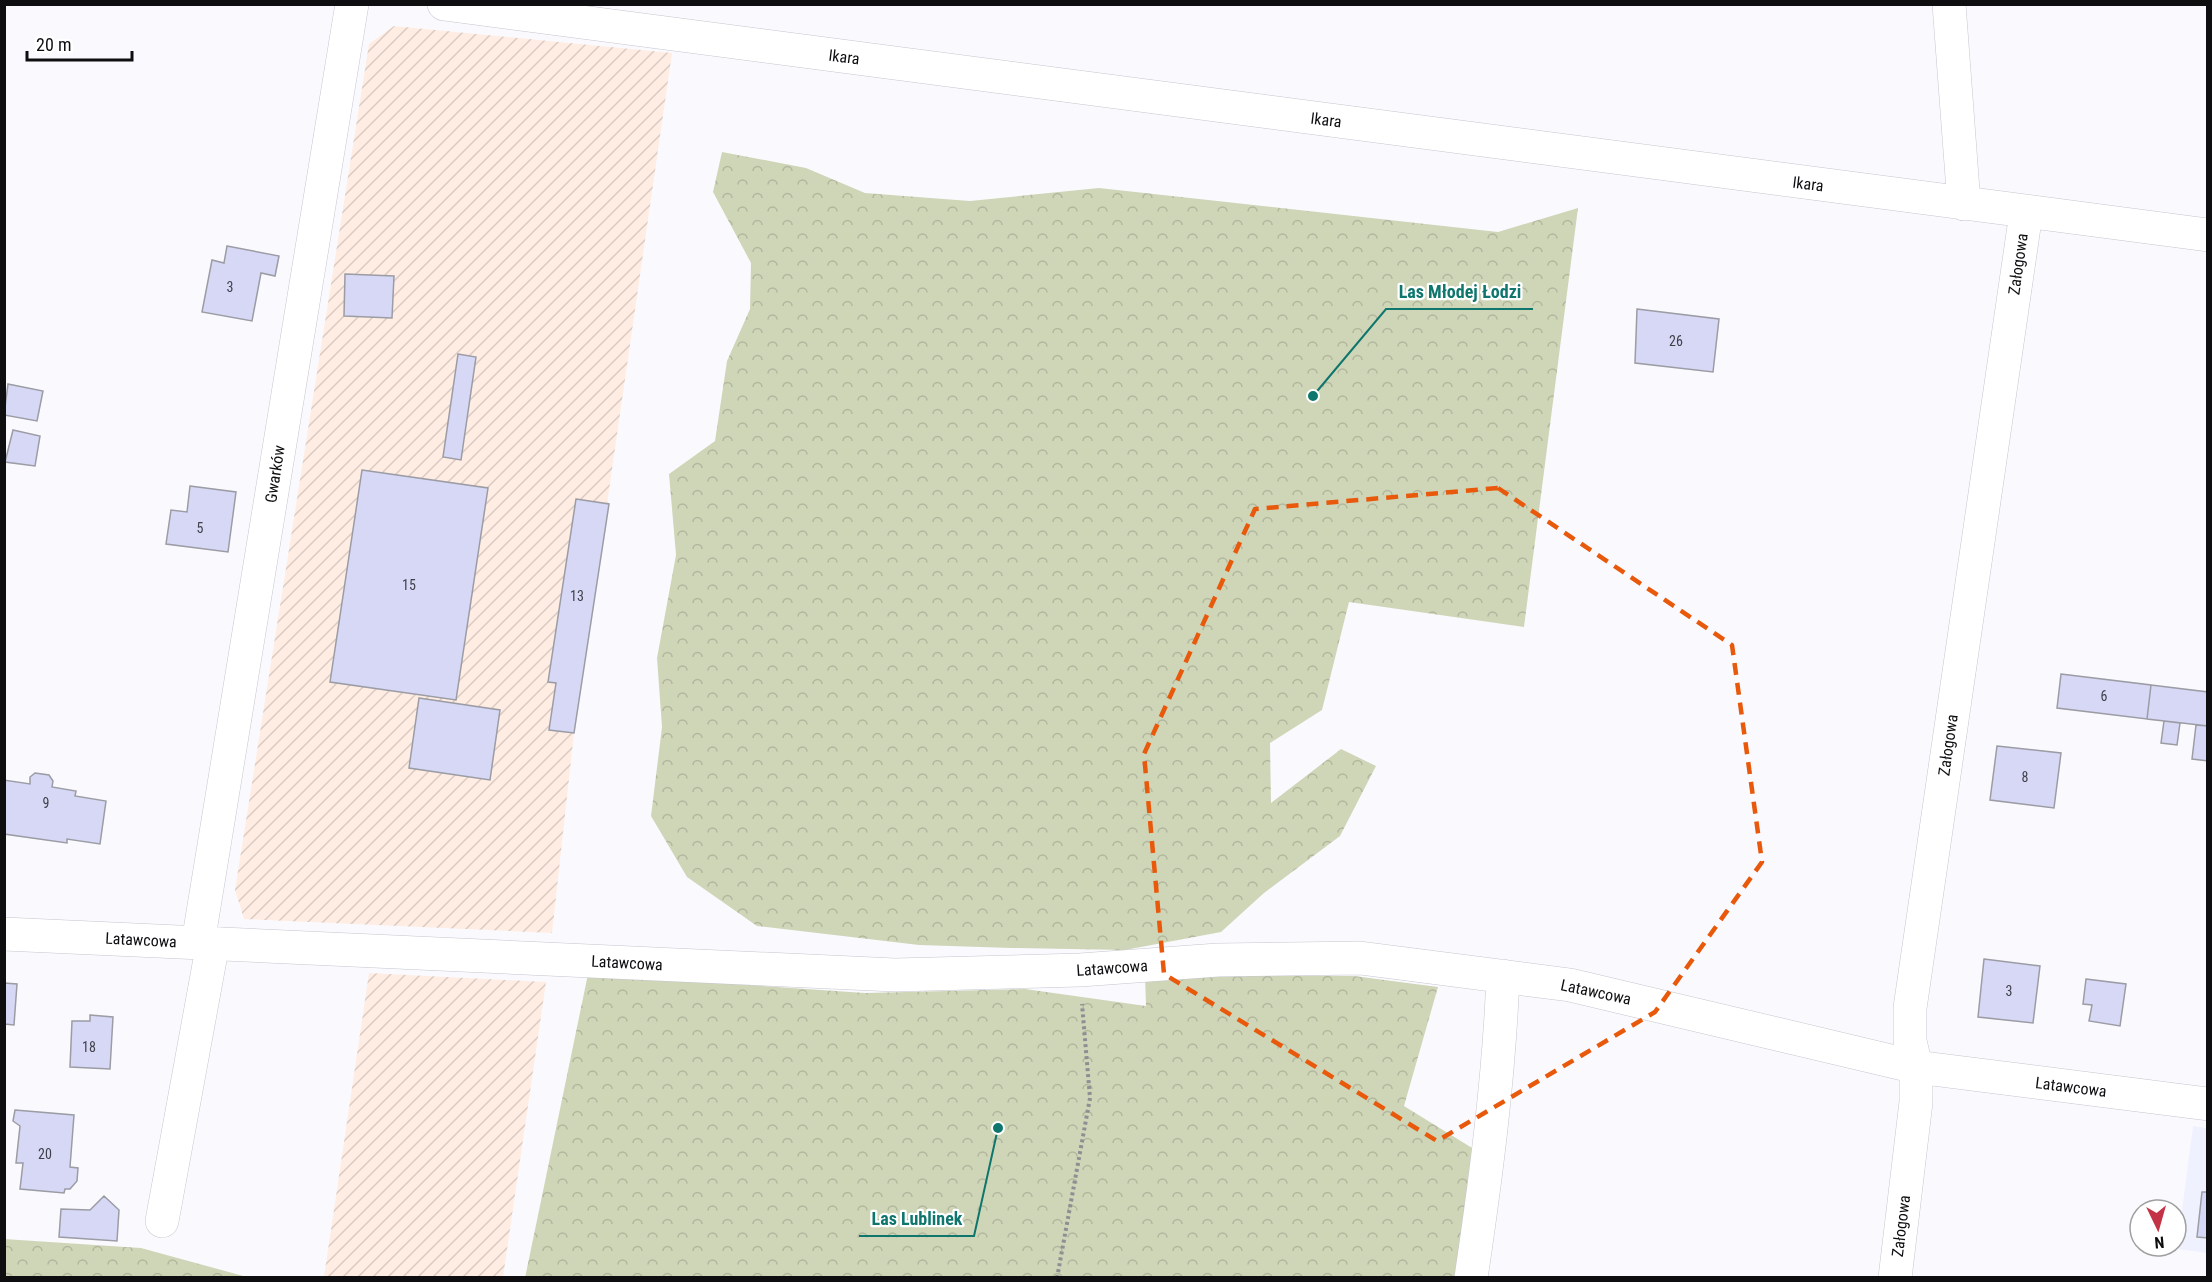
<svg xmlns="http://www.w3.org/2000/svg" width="2212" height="1282" font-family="'Roboto Condensed',sans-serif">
	<defs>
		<pattern id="industrial-furrows" width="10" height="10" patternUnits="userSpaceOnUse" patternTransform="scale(1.5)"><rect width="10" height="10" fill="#ffede3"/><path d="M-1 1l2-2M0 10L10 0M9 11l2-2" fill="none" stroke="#d9cac2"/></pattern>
		<pattern id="forest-crowns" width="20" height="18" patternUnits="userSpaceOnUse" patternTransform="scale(1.5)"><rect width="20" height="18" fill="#cfd6b8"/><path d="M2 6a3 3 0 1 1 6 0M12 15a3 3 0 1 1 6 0" fill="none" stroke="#b1b69d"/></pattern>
	</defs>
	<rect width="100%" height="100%" fill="#fafafe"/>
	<!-- built -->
	<path fill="#f0f1ff" d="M2193,1126L2207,1128V1253L2177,1249Z"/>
	<!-- industrial -->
	<path fill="url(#industrial-furrows)" d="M394,26L672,53L574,733L552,933L244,919L235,890L369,44Z
		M369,973L546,982L503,1277H324Z"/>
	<!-- forest -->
	<path fill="url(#forest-crowns)" d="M722,152L806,168L865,193L970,201L1099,188L1498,232L1578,208L1524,627L1349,602L1322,710L1270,743L1271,803L1341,749L1376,766L1340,836L1264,893L1221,932L1125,950L1011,948L919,945L757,926L687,877L651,816L662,727L657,658L676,555L669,474L715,441L727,361L750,309L751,263L713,192Z
		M588,974L865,993L1025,989L1146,1006L1145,975L1354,976L1438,987L1404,1106L1477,1151L1459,1277L525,1278Z
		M4,1239L141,1248L247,1277H5Z"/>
	<!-- building -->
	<path fill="#d6d8f6" stroke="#9b9ca4" stroke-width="1.5" d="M227,246L279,256L275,276L261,273L252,321L202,312L212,260L224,263Z
		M345,274L394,276L392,318L344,316Z
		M1637,309L1719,319L1713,372L1635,363Z
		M458,354L476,357L461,460L443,457Z
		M8,384L43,391L37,421L4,415Z
		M13,430L40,436L35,466L5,462Z
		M362,470L488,488L456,700L330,682Z
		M190,486L236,492L228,552L166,544L171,510L187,512Z
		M576,499L609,504L574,733L549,730L556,683L548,682Z
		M2061,674L2151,685L2147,719L2057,708Z
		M2151,685L2208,692V726L2147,719Z
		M419,698L500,710L490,780L409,768Z
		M2164,721L2180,723L2177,745L2161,743Z
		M2196,725L2208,726V761L2192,759Z
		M1997,746L2061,753L2054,808L1990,800Z
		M35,773L49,775L53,781L52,787L76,791L75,796L106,801L100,844L67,839V843L4,834V780L30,784V777Z
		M1984,959L2040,966L2033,1023L1978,1017Z
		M2086,979L2126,984L2120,1026L2089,1021L2092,1005L2083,1004Z
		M4,983L17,984L14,1025L4,1024Z
		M90,1015L113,1017L110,1069L70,1067L72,1021H90Z
		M15,1110L74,1115L70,1167L78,1168L77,1181L70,1189H65L64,1193L20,1189L23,1163H16L20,1126L13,1121Z
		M2202,1192H2208V1238L2197,1237Z
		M104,1196L119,1210L117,1241L59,1237L61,1209L90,1210Z"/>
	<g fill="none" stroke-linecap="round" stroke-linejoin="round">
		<!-- minor casing -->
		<g stroke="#c5c6cf" stroke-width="34">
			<path id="minor" d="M444,4L2208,235
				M1949,4L1964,204
				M4,934L895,975L1080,970L1218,960L1360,958L1570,985L1916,1067L2208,1104
				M198,943L352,4
				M162,1221L213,943
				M1471,1278C1486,1177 1499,1078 1503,976
				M1895,1278L1916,1102V1067L1910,1041V1008L2026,213"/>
		</g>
		<!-- path -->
		<path stroke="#8f8f93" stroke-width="4" stroke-dasharray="3 3" stroke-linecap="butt" d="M1057,1278L1090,1098L1082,1004"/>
		<!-- minor -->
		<use href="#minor" stroke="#fff" stroke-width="33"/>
	</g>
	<!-- marked area -->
	<path fill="none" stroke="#e8590c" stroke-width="4.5" stroke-dasharray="12 8" stroke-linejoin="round" d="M1498,488L1732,645L1762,862L1655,1012L1437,1141L1164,974L1144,754L1255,509Z"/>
	<g text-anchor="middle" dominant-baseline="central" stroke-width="4.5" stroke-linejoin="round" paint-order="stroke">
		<!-- number labels -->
		<g font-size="14" fill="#40404a">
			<text x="230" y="287">3</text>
			<text x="1676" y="341">26</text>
			<text x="200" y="528">5</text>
			<text x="409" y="585">15</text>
			<text x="577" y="596">13</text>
			<text x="2104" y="696">6</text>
			<text x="2025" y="777">8</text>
			<text x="46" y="803">9</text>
			<text x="2009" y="991">3</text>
			<text x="89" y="1047">18</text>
			<text x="45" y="1154">20</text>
		</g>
		<!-- street labels -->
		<g font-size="16" fill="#0e0e11" stroke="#fff">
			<text transform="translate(844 57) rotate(7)">Ikara</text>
			<text transform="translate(1326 120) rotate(7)">Ikara</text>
			<text transform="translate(1808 184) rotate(7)">Ikara</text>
			<text transform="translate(2018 264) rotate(-82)">Załogowa</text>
			<text transform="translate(275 474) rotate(-81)">Gwarków</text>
			<text transform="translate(1948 745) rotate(-82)">Załogowa</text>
			<text transform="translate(141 940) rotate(3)">Latawcowa</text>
			<text transform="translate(627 963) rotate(3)">Latawcowa</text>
			<text transform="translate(1112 968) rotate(-4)">Latawcowa</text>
			<text transform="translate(1596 992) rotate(12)">Latawcowa</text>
			<text transform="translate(2071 1087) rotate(7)">Latawcowa</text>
			<text transform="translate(1901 1226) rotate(-83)">Załogowa</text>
		</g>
	</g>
	<!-- callouts -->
	<path fill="none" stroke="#0f766e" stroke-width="2" d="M1313 396L1386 309H1533M998 1128L974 1236H859"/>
	<g fill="#0f766e" stroke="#fff" stroke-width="2">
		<circle cx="1313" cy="396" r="6"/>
		<circle cx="998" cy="1128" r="6"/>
	</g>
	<g font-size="18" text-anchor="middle" font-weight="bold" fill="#0f766e" stroke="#fff" stroke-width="4.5" stroke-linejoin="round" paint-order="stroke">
		<text x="1460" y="298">Las Młodej Łodzi</text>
		<text x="917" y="1225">Las Lublinek</text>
	</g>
	<!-- border -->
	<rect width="2212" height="1282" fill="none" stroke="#0e0e11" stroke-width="12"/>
	<!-- north arrow -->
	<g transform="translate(2158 1228) rotate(175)"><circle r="28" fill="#ffffff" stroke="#9f9fa0" stroke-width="1.5"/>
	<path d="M0-4.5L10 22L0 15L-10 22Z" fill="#c43345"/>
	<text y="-9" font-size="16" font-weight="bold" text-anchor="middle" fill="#0e0e11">N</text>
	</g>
	<!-- scale -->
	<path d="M27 51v9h105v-9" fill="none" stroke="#0e0e11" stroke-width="3"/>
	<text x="36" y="51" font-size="18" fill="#0e0e11" stroke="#ffffff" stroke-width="4.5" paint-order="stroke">20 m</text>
</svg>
